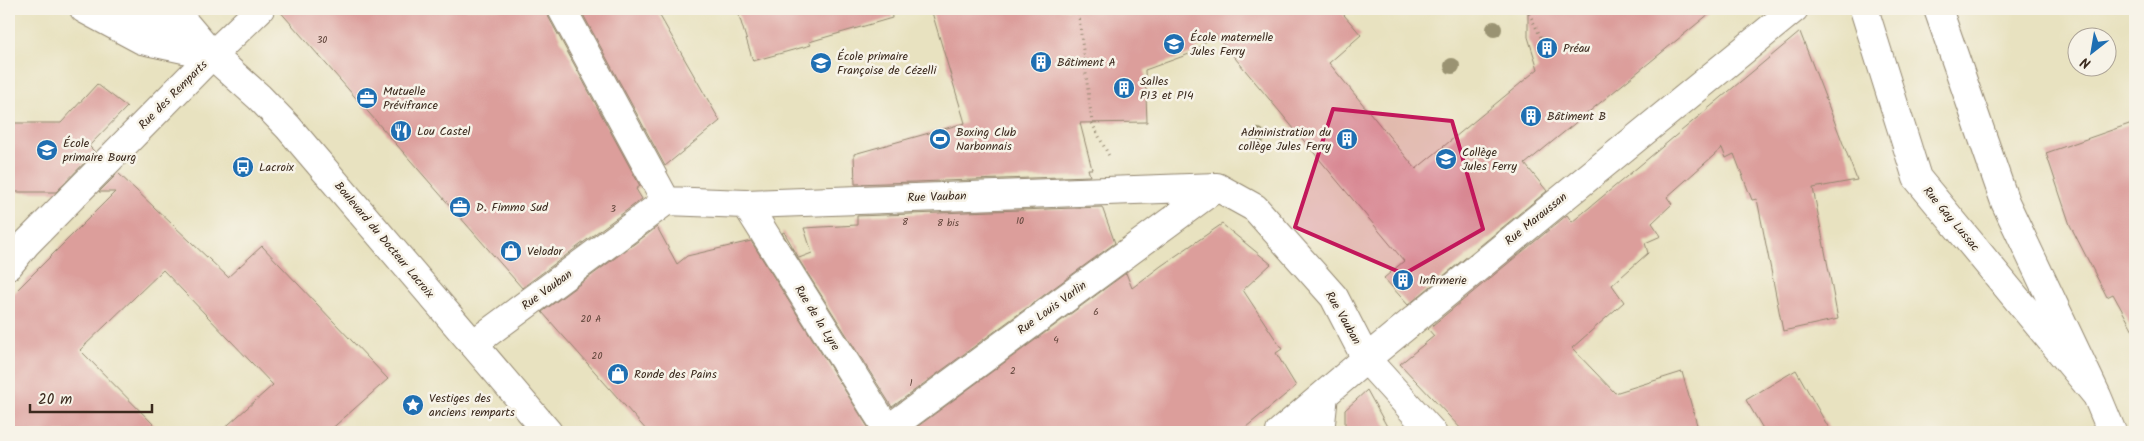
<svg xmlns="http://www.w3.org/2000/svg" width="2144" height="441" font-family="Kalam,sans-serif">
	<rect width="100%" height="100%" fill="#f7f3e8"/>
	<filter id="ink" filterUnits="userSpaceOnUse"><feTurbulence type="fractalNoise" baseFrequency=".02" numOctaves="2"/><feDisplacementMap in="SourceGraphic" scale="10" xChannelSelector="R" yChannelSelector="G"/><feConvolveMatrix kernelMatrix="1 2 1 2 8 2 1 2 1" color-interpolation-filters="sRGB"/></filter>
	<filter id="wash" filterUnits="userSpaceOnUse"><feTurbulence type="fractalNoise" baseFrequency=".0096" numOctaves="4" result="noise"/><feDisplacementMap in="SourceGraphic" scale="20" xChannelSelector="R" yChannelSelector="G"/><feGaussianBlur stdDeviation="1.12" result="paint"/><feColorMatrix in="noise" values="0 0 0 0 0 0 0 0 0 0 0 0 0 0 0 0 0 1.4 0 .05"/><feComposite in="paint" operator="in"/></filter>
	<g filter="url(#wash)">
		<rect width="100%" height="100%" fill="#e8e2c0"/>
		<g id="blocks">
			<!-- building -->
			<path fill="#dc9e9b" d="M278,9H546L548,16L640,186L636,189L642,199L522,288Z
				M580,9H656L720,121L665,166Z
				M737,9H891L892,18L809,42L811,45L753,61Z
				M931,9H1339L1361,35L1329,63L1416,169L1538,69L1528,37V9H1715L1525,164L1547,191L1408,305L1384,278L1404,261L1215,34L1192,53L1145,70L1147,122L1080,123L1092,169H1088L1090,176L855,184L854,154L965,123Z
				M1800,32L1857,180L1813,188L1838,319L1783,331L1757,199L1752,200L1734,154L1726,158L1722,148L1667,197L1672,204L1652,223L1661,236L1645,243L1648,253L1612,285L1624,302L1572,348L1615,393L1682,372L1699,432H1464L1400,364L1434,336L1428,329L1567,215L1572,222Z
				M97,84L127,107L89,146L95,152L56,192H9V123H61Z
				M2135,122V334L2113,294L2107,297L2070,225L2046,153Z
				M118,173L228,277L262,246L388,379L328,432H220L273,385L163,270L80,350L161,432H9V298L115,192H99Z
				M1102,207L1115,243L892,407L782,233L784,232L799,258L812,253L804,228L857,225V216Z
				M1222,224L1271,264L1243,290L1282,349L1276,353L1296,386L1240,432H910L1126,273L1132,288L1161,266Z
				M657,227L677,264L687,256L751,241L871,432H648L542,312Z
				M1796,370L1831,432H1765L1746,400Z
				M1367,390L1390,432H1345V410Z"/>
		</g>
	</g>
	<g filter="url(#ink)">
		<use href="#blocks" fill-opacity="0" stroke="#92866f" stroke-width="1"/>
		<g fill="none" stroke-linecap="round" stroke-linejoin="round">
			<!-- minor casing -->
			<g stroke="#92866f" stroke-width="30">
				<path id="minor" d="M562,9L666,201
					M1864,9L1917,178L2097,396
					M1938,9L2005,202L2097,396L2112,432
					M746,204L889,432
					M9,265L26,244L212,55L260,9
					M473,344L666,201L746,204L1217,187L1255,208L1334,297L1366,359L1432,432
					M887,430L1217,187
					M1280,432L1366,359L1794,9
					M1320,432L1324,395"/>
			</g>
			<!-- secondary casing -->
			<g stroke="#92866f" stroke-width="30">
				<path id="secondary" d="M84,9L142,40L212,55
					M135,9L192,42
					M173,9L212,55L259,97L288,127L548,432"/>
			</g>
			<!-- path -->
			<path stroke="#92866f" stroke-width="3" stroke-dasharray="1 4" stroke-linecap="butt" d="M1078,9L1092,123L1109,156
				M1527,9L1551,58"/>
			<!-- minor -->
			<use href="#minor" stroke="#fff" stroke-width="28"/>
			<!-- secondary -->
			<use href="#secondary" stroke="#fff" stroke-width="28"/>
		</g>
		<!-- trees -->
		<g fill="#9a9372">
			<circle cx="1494" cy="29" r="8"/>
			<circle cx="1452" cy="66" r="8"/>
			<circle cx="1258" cy="136" r="8"/>
		</g>
	</g>
	<!-- marked area -->
	<path fill="#c2185b" fill-opacity="0.2" stroke="#c2185b" stroke-width="4" stroke-linejoin="round" d="M1333,109L1452,121L1483,229L1404,274L1295,227Z"/>
	<!-- icons -->
	<defs>
		<g id="school-disc" transform="scale(1.125)"><circle r="9.5" fill="#1f6fb2" stroke="#f7f3e8"/><path d="M0-5L7-2L0 1L-7-2ZM-4 1L0 2.5L4 1V4Q0 6-4 4Z" fill="#fff"/></g>
		<g id="building-disc" transform="scale(1.125)"><circle r="9.5" fill="#1f6fb2" stroke="#f7f3e8"/><path d="M-4-6H4V6H1V3H-1V6H-4ZM-2.5-4.3h1.7v1.8h-1.7ZM.8-4.3h1.7v1.8H.8ZM-2.5-1h1.7V.8h-1.7ZM.8-1h1.7V.8H.8Z" fill="#fff"/></g>
		<g id="office-disc" transform="scale(1.125)"><circle r="9.5" fill="#1f6fb2" stroke="#f7f3e8"/><path d="M-6-3h4V-5.5h4V-3h4V5H-6ZM-1-4.5V-3h2v-1.5ZM-6 0V1H6V0Z" fill="#fff"/></g>
		<g id="restaurant-disc" transform="scale(1.125)"><circle r="9.5" fill="#1f6fb2" stroke="#f7f3e8"/><path d="M-5-6h1v4h1v-4h1v4h1v-4h1v5L-1.5 .5V6h-2V.5L-5-1ZM5-6V6H3V1.5H1.5Q1.5-4 5-6Z" fill="#fff"/></g>
		<g id="stadium-disc" transform="scale(1.125)"><circle r="9.5" fill="#1f6fb2" stroke="#f7f3e8"/><path d="M0-5a6.5 5 0 1 0 0 10a6.5 5 0 1 0 0-10ZM-3.5-1.8h7v3.6h-7Z" fill="#fff"/></g>
		<g id="bus-disc" transform="scale(1.125)"><circle r="9.5" fill="#1f6fb2" stroke="#f7f3e8"/><path d="M-5-6H5V4H4V6H2V4H-2V6H-4V4H-5ZM-3.5-4V0h7V-4ZM-3.5 1.2v1.5H-2V1.2ZM2 1.2v1.5H3.5V1.2Z" fill="#fff"/></g>
		<g id="shop-disc" transform="scale(1.125)"><circle r="9.5" fill="#1f6fb2" stroke="#f7f3e8"/><path d="M-5-2.5h2.3a2.7 3.5 0 0 1 5.4 0H5L5.5 6h-11ZM-1.5-2.5h3a1.5 2.3 0 0 0-3 0Z" fill="#fff"/></g>
		<g id="sight-disc" transform="scale(1.125)"><circle r="9.5" fill="#1f6fb2" stroke="#f7f3e8"/><path d="M0-6L1.8-2.2L6-1.7L2.9 1.2L3.7 5.4L0 3.3L-3.7 5.4L-2.9 1.2L-6-1.7L-1.8-2.2Z" fill="#fff"/></g>
	</defs>
	<g fill-rule="evenodd">
		<use href="#school-disc" x="1174" y="44"/>
		<use href="#building-disc" x="1547" y="48"/>
		<use href="#building-disc" x="1041" y="62"/>
		<use href="#school-disc" x="821" y="63"/>
		<use href="#building-disc" x="1124" y="88"/>
		<use href="#office-disc" x="367" y="98"/>
		<use href="#building-disc" x="1531" y="116"/>
		<use href="#restaurant-disc" x="401" y="131"/>
		<use href="#stadium-disc" x="940" y="139"/>
		<use href="#building-disc" x="1347" y="139"/>
		<use href="#school-disc" x="47" y="150"/>
		<use href="#school-disc" x="1446" y="159"/>
		<use href="#bus-disc" x="243" y="167"/>
		<use href="#office-disc" x="460" y="207"/>
		<use href="#shop-disc" x="511" y="251"/>
		<use href="#building-disc" x="1403" y="280"/>
		<use href="#shop-disc" x="618" y="374"/>
		<use href="#sight-disc" x="413" y="405"/>
	</g>
	<g text-anchor="middle" dominant-baseline="central" stroke-width="5" stroke-linejoin="round" paint-order="stroke">
		<!-- number labels -->
		<g font-size="10" fill="#63473d">
			<text x="322" y="40">30</text>
			<text x="613" y="209">3</text>
			<text x="1020" y="221">10</text>
			<text x="905" y="222">8</text>
			<text x="948" y="223">8 bis</text>
			<text x="1096" y="312">6</text>
			<text x="591" y="319">20 A</text>
			<text x="1056" y="340">4</text>
			<text x="597" y="356">20</text>
			<text x="1013" y="371">2</text>
			<text x="911" y="383">1</text>
		</g>
		<!-- poi labels -->
		<g font-size="12" fill="#3b2a1e" stroke="#f7f3e8" text-anchor="start">
			<text x="1190" y="37">École maternelle<tspan x="1190" dy="14">Jules Ferry</tspan></text>
			<text x="1563" y="48">Préau</text>
			<text x="837" y="56">École primaire<tspan x="837" dy="14">Françoise de Cézelli</tspan></text>
			<text x="1057" y="62">Bâtiment A</text>
			<text x="1140" y="81">Salles<tspan x="1140" dy="14">P13 et P14</tspan></text>
			<text x="383" y="91">Mutuelle<tspan x="383" dy="14">Prévifrance</tspan></text>
			<text x="1547" y="116">Bâtiment B</text>
			<text x="417" y="131">Lou Castel</text>
			<text x="956" y="132">Boxing Club<tspan x="956" dy="14">Narbonnais</tspan></text>
			<text x="1331" y="132" text-anchor="end">Administration du<tspan x="1331" dy="14">collège Jules Ferry</tspan></text>
			<text x="63" y="143">École<tspan x="63" dy="14">primaire Bourg</tspan></text>
			<text x="1462" y="152">Collège<tspan x="1462" dy="14">Jules Ferry</tspan></text>
			<text x="259" y="167">Lacroix</text>
			<text x="476" y="207">D. Fimmo Sud</text>
			<text x="527" y="251">Velodor</text>
			<text x="1419" y="280">Infirmerie</text>
			<text x="634" y="374">Ronde des Pains</text>
			<text x="429" y="398">Vestiges des<tspan x="429" dy="14">anciens remparts</tspan></text>
		</g>
		<!-- street labels -->
		<g font-size="12" fill="#3b2a1e" stroke="#f7f3e8">
			<text transform="translate(173 95) rotate(-45)">Rue des Remparts</text>
			<text transform="translate(937 197) rotate(-2)">Rue Vauban</text>
			<text transform="translate(1536 219) rotate(-39)">Rue Maraussan</text>
			<text transform="translate(1951 219) rotate(50)">Rue Gay Lussac</text>
			<text transform="translate(384 240) rotate(50)">Boulevard du Docteur Lacroix</text>
			<text transform="translate(547 290) rotate(-36)">Rue Vauban</text>
			<text transform="translate(1052 308) rotate(-36)">Rue Louis Varlin</text>
			<text transform="translate(817 318) rotate(58)">Rue de la Lyre</text>
			<text transform="translate(1343 318) rotate(60)">Rue Vauban</text>
		</g>
	</g>
	<!-- margin -->
	<rect width="2144" height="441" fill="none" stroke="#f7f3e8" stroke-width="30"/>
	<!-- north arrow -->
	<g transform="translate(2092 52) rotate(211)"><circle r="24" fill="#f7f3e8" stroke="#aca397"/>
	<path d="M0-4L9 19L0 12L-9 19Z" fill="#1f6fb2"/>
	<text y="-8" font-size="14" font-weight="bold" text-anchor="middle" fill="#3b2a1e">N</text>
	</g>
	<!-- scale -->
	<path d="M30 404v8h122v-8" fill="none" stroke="#3b2a1e" stroke-width="2.5"/>
	<text x="38" y="404" font-size="15" fill="#3b2a1e" stroke="#f7f3e8" stroke-width="4" paint-order="stroke">20 m</text>
</svg>
